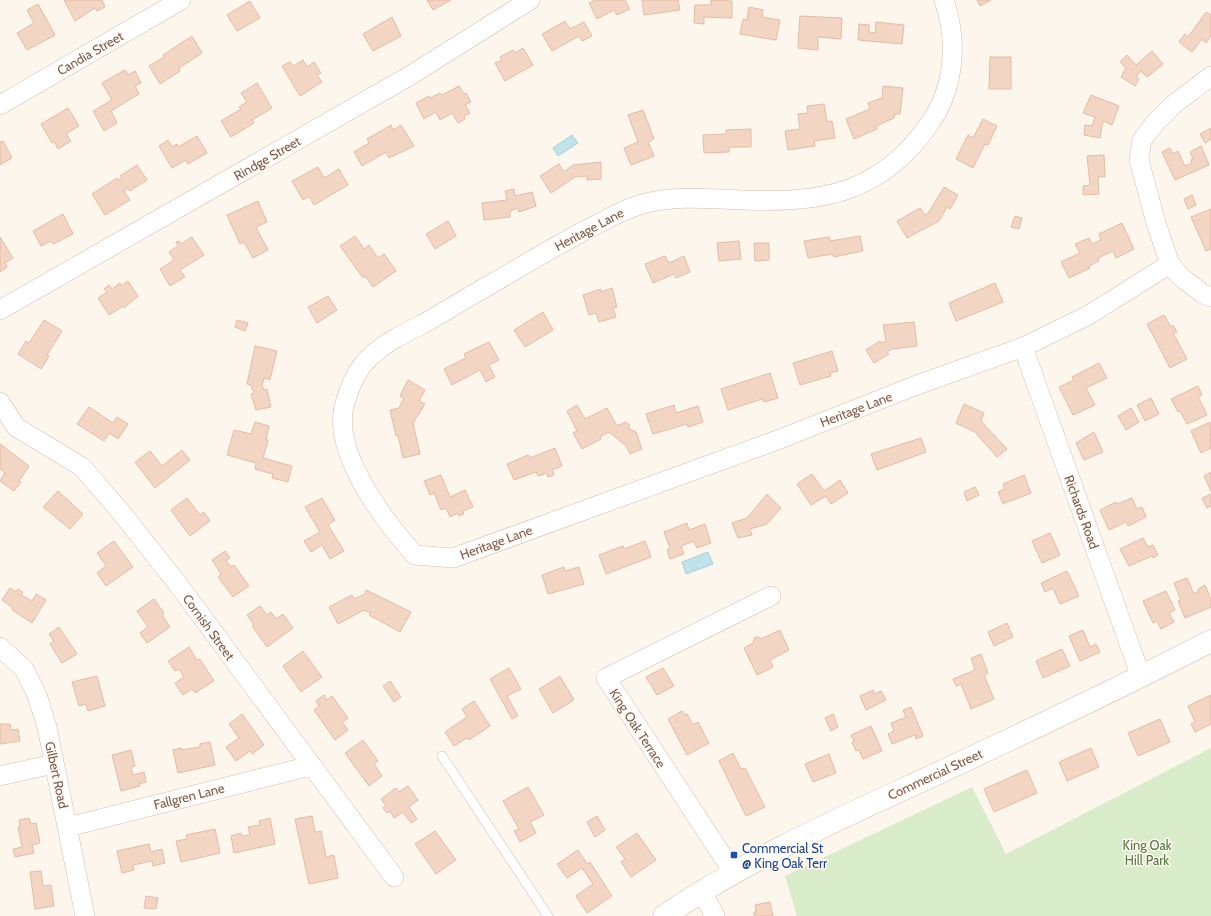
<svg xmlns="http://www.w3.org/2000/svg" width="1211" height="916" font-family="Cabin,sans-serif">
	<rect width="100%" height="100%" fill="#fdf6ec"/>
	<!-- green -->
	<path fill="#d8ecc9" d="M1211,748V916H797L785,876L972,787L1006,854Z"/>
	<!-- water -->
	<path fill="#bfe3e8" stroke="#a5d3da" d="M572,135L578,143L558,156L553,148Z
		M708,552L713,564L686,574L682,562Z"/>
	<!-- building -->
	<path fill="#f3d5c3" stroke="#e6bba3" d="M64,0H102L105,7L97,11L95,8L75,21Z
		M427,0H451L433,10Z
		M595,0H625L630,9L617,15L614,10L597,19L589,3Z
		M642,0H678L680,10L644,15Z
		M711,0L732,1V18L704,17V24L694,23L695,5H711Z
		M977,0H991L980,6Z
		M250,1L260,18L237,31L227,15Z
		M38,4L55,35L27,50L17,33L34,23L27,10Z
		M749,7L763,10L762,17L780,20L776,40L740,34L743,19L747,20Z
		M1206,12L1211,15V36L1206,43L1202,39L1192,52L1179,42L1185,34L1188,37Z
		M800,16L842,18L841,39L818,37V50L798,48Z
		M392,17L401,36L373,51L363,34Z
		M565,21L570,29L584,22L592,36L582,41L579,36L552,51L542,34Z
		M876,22L904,25L902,44L858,40L859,24L869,25V32L875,33Z
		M192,36L202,53L179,68L180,71L160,84L149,66L164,57L163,55Z
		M523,48L533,65L505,81L495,63L502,60L500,57L513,50L515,53Z
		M1152,51L1163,64L1147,77L1141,71L1136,77L1139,79L1135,86L1121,77L1126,68L1120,62L1127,55L1136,65Z
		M990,57H1011V89H989Z
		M303,60L307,67L314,62L321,73L317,75L322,82L300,96L282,66L290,62L293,66Z
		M125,70L128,75L135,71L141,83L135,86L139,94L111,111L117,123L104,131L93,111L112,100L102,83Z
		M257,83L272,108L252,120L254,123L231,137L221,121L241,109L239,107L247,102L241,93Z
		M459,86L464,94L466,93L471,102L465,105L470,113L464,116L465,119L458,123L452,113L440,120L436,112L424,119L416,103L429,96L430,98L440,93L442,95Z
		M883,86L903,88L900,114H895L894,118L876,126L877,129L854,139L846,119L870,109L868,103L882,98Z
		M1091,95L1119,106L1112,125L1103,121L1100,138L1084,135L1085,125L1092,126L1095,117L1083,113Z
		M824,104L827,122L832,121L835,138L814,141L815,146L788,150L785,131L800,129L798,114L808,113L807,106Z
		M68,108L79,126L66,134L71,141L58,149L54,141L52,143L41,124Z
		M643,110L654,139L648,142L654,156L631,165L624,148L638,142L628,115Z
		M983,119L997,126L988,145L985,144L973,168L956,159L968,135L973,138Z
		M391,125L393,130L401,125L414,146L389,158L386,152L362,166L354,152L369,143L367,139Z
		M1211,128V139L1205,143L1200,134Z
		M751,129V147H729V152L704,153L703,135L726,134V130Z
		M197,136L207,153L188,164L186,160L172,168L159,146L168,140L172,147L177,144L178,147Z
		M3,141L12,158L0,165V142Z
		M1201,146L1209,165L1175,180L1162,152L1170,148L1173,154L1178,151L1185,166L1192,163L1191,160L1193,159L1190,152Z
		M1104,155L1105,177H1098L1099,194L1083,195V186L1090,185L1087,156Z
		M601,162V179L587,180V176L575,177L551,193L540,176L559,164L564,172L573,165Z
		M137,165L147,180L130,191L128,188L124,191L130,200L105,215L92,194L117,178L119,180L122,178L120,176Z
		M318,167L324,178L339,169L348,185L314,205L309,196L303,200L292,181Z
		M944,187L958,195L950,209L947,207L939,221L907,238L897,221L920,208L925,215L929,212Z
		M514,189L515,196L532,192L536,206L519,212L518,208L510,211V217L484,220L482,203L507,200L505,191Z
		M1192,195L1196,205L1188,209L1184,199Z
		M258,201L267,222L256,227L268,250L253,258L244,242L240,244L227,215Z
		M1211,209V249L1206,251L1191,217Z
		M63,214L73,234L53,244L51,241L41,246L33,231Z
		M1015,216L1022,218L1019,229L1011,227Z
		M448,221L456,236L435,249L426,234Z
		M1122,223L1134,249L1116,258L1113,251L1098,258L1099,261L1089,266L1090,268L1069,278L1061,262L1080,253L1075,244L1089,238L1092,244L1101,240L1099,234Z
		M355,236L364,249L369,245L378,258L384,254L396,271L373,287L365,276L363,278L340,246Z
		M860,236L863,251L834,257L833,254L808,258L804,241L829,237L830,241Z
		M0,237L13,258L5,263L7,267L0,272Z
		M192,237L204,255L180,270L185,277L170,286L160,269L174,260L169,252L178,246L176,242L179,241L181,244Z
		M739,241L741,259L719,261L717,243Z
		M754,243H769V260L755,261Z
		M665,256L669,263L684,256L690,272L676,278L674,274L653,283L645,264Z
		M128,281L138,296L124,308L123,306L109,315L98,298L107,292L104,289L109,285L112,289L120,283L121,286Z
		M995,283L1003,302L956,321L949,303Z
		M612,288L617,307L613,308L616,317L599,322L596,313L589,315L583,295L601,289V292Z
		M328,296L337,310L317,323L308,307Z
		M543,312L553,330L525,347L514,330Z
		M1164,315L1171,327L1173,325L1177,332L1173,333L1187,359L1170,368L1147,324Z
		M44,320L62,331L47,355L49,356L41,369L18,354L26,341L29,343Z
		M237,320L248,323L245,331L235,327Z
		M914,322L917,346L892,349L887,352L889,354L874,363L866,350L880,341L881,343L886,341L883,325Z
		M489,342L499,360L489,365L495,377L486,382L480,370L452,385L444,369L466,358L464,354Z
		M255,346L277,351L270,380L264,378L262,385L264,390L267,389L271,407L256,410L251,394L254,393L251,385L247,384Z
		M832,351L838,371L830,373L831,376L800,385L793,363Z
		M1099,363L1107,378L1086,388L1095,405L1073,415L1059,387L1074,380L1072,377Z
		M770,373L778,398L764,402L762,399L728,410L721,389Z
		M408,380L425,390L419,401L425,404L413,423L420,454L403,458L398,435L396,436L390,410L399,408L404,398L400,396Z
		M1198,386L1202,395L1198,397L1207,415L1187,424L1180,411L1178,412L1171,399Z
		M1151,398L1159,414L1145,421L1137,405Z
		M964,404L984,413L981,421L1007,449L997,457L975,432L956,423Z
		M577,405L585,419L607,408L617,426L625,422L630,425L628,428L636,432L642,449L630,454L626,446L609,432L600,437L601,439L582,449L573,433L577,431L567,411Z
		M674,405L676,413L698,406L703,422L688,427L687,424L653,434L646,414Z
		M89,407L113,423L117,417L128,424L118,439L109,433L104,441L77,424Z
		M1131,408L1139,422L1126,430L1118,416Z
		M255,422L269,426L266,440H268L263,458L292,466L288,482L272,478L273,474L255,469L256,463L227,455L234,430L251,434Z
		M1210,422L1211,448L1201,453L1191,431Z
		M1094,432L1103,452L1084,460L1076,443Z
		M921,438L926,452L877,470L871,454Z
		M0,444L29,466L19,481L21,482L14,491L0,481L5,473L0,469Z
		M555,448L562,466L552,470L554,475L548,477L547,473L538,476L536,472L514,480L507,464L528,455L530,458Z
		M182,450L190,460L155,488L135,462L150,451L162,466Z
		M1211,472V491L1204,476Z
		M812,474L824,491L840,480L848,493L831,504L826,496L811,505L797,484Z
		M441,475L450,497L465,490L473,507L463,511L464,514L459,516L458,513L450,517L446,508L441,510L434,493L430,495L424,481Z
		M1024,475L1031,493L1003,504L998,492L1005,489L1003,484Z
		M975,487L979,495L967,501L964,492Z
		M58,491L83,514L70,529L43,507Z
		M767,494L781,508L767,524L750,529L752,535L738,538L732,523L747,518Z
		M1211,494V506L1207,508L1202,498Z
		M187,498L200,515L204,512L210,521L190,536L171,510Z
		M322,498L335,520L328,525L344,551L330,559L322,545L311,552L304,541L320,532L305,507Z
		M1132,498L1137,509L1142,507L1146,517L1128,526L1126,522L1109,530L1100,510L1116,502L1117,504Z
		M687,523L689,530L705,524L711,543L697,548L694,541L681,546L684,554L670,559L667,550L670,548L664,532Z
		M1050,533L1060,555L1042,563L1032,541Z
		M1143,538L1148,547L1153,545L1158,555L1153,558L1152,556L1129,566L1120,549Z
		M114,541L133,567L106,586L97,573L106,566L97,553Z
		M645,541L651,557L606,574L599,555L623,546L624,549Z
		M225,551L230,558L226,561L231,567L234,565L249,586L233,597L218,577L221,574L212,560Z
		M564,567L565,571L579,567L584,584L548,594L542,575Z
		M1067,571L1079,596L1060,604L1053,588L1045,592L1041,583Z
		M1187,578L1194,594L1199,591L1198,589L1205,585L1211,599V607L1185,618L1178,601L1181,600L1174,583Z
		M10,588L16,592L18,589L23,592L21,595L32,601L36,594L46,600L32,623L12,610L13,608L2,600Z
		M366,590L411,612L400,632L369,615L371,613L364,610L338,624L329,607L352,595L354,599L365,594Z
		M1166,591L1175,610L1169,613L1174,622L1161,629L1157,621L1153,623L1143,601Z
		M154,599L164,613L162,615L170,627L147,643L140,633L148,627L137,611Z
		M260,606L267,615L271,612L276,619L283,614L293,628L267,647L252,626L254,625L247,615Z
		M1007,623L1013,637L994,646L988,632Z
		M59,627L77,654L62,663L50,644L54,641L49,634Z
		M780,630L789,650L770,660L773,667L757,675L744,648L753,643L755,637H759L761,639Z
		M1083,630L1090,647L1096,644L1100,652L1080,661L1069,636Z
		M189,647L197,660L200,659L214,681L195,693L192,689L183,695L175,683L184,677L179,669L175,671L168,661Z
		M1062,649L1070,666L1043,678L1036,661Z
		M303,651L322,677L301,692L283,666Z
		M981,654L988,673L984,675L994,699L971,709L961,684L956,686L953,679L975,670L971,658Z
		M509,668L521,689L507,696L518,716L512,719L490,679Z
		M663,668L674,686L657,695L646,677Z
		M97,676L105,706L88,711L86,704L79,706L72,682Z
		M560,676L574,700L553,713L539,689Z
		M390,681L401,697L394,702L383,686Z
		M873,690L875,694L881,691L886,700L866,710L860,696Z
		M324,695L327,700L332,696L348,718L342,722L348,730L335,740L314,710L319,706L316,701Z
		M1211,695V724L1195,732L1191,724L1195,722L1188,706Z
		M474,701L490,726L469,740L467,738L454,746L445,732L467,717L462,709Z
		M911,707L923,736L916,739L915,735L892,744L888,734L894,731L891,723L906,717L903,710Z
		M682,711L685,715L687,714L693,725L698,722L709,743L687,755L668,719Z
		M242,714L264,745L252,754L250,751L236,761L226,747L239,738L229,724Z
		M833,714L838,727L831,731L825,718Z
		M1160,719L1170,742L1138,756L1128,733Z
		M0,724H10L11,730L18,729L20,741L0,744Z
		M871,726L882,751L863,759L859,750L856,751L852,742L854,741L851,735Z
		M363,740L378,761L374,764L382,776L369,786L345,753Z
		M210,742L215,765L178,773L173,750L181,748V750L200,747V744Z
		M1091,748L1099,767L1067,781L1059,762Z
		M131,750L135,766L131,767L133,775L144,772L146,782L139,784L140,786L121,791L112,755Z
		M733,753L741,769L745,768L765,807L746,816L719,761Z
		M829,754L836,773L813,782L805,764Z
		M1027,770L1037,793L994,812L984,789Z
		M408,786L418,800L409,807L417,819L411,823L403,812L394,818L390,811L387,813L383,808L386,806L381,799L396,788L399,792Z
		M528,787L544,815L530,822L536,833L520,842L514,831L519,829L503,801Z
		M312,816L315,832L321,831L326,857L334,855L338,878L309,884L295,819Z
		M597,816L605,830L595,837L587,822Z
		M29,818L31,824L36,823L40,843L32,845L34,853L15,857L13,849L22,847L18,827H20L19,820Z
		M270,818L275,844L234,853L231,836L241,833L242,836L250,835L248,827L260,825L259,821Z
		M215,829L220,853L181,862L176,841L187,839L186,835Z
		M435,831L456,860L436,874L415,844Z
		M637,833L656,860L631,877L621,862L625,859L616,847Z
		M149,844L151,852L162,849L165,863L153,866L152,861L133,865L134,870L122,873L117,851Z
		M578,850L587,864L590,862L612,896L587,913L576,896L593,884L582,868L567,878L557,864Z
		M41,871L43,886L51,885L54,906L35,909L30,872Z
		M146,896L158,898L156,909L144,908Z
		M770,902L773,916H754V912H756L755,905Z"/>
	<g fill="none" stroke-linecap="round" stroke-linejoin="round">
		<!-- service casing -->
		<g stroke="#d1beb0" stroke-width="10">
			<path id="service" d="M442,756L548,916"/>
		</g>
		<!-- minor casing -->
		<g stroke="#d1beb0" stroke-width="20">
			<path id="minor" d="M944,0C958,41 955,87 930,123C883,192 823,204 744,200C712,199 678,195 646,203C626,208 609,218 592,227C558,244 526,264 493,283C470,296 447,310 425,323C405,333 387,341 370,357C360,366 352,381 348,394C346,400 343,407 343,413C337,459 386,523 415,555L453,558L780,439L917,385L1023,347L1087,316L1170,264
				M1211,76L1173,105L1155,123L1142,140L1139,160L1156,223L1170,264L1181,277L1203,294L1211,297
				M0,105L181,0
				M0,310L411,75L530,0
				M1023,347L1141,677
				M0,402L16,427L82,467L120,511L177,583L394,877
				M0,647L24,669L37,695L47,727L85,916
				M0,776L53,764
				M68,827L310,766
				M733,872L606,678L771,596
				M701,890L715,916"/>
		</g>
		<!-- secondary casing -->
		<g stroke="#d6c0b0" stroke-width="23">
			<path id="secondary" d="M664,916C743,862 830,823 917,783C1016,737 1114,691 1211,641"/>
		</g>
		<!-- service -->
		<use href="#service" stroke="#fff" stroke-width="9"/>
		<!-- minor -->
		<use href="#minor" stroke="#fff" stroke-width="19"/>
		<!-- secondary -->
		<use href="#secondary" stroke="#fff" stroke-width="22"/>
	</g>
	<!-- markers -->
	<rect fill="#1a4fb4" stroke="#fffaf3" stroke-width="1.5" x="730" y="851" width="8" height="8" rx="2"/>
	<g text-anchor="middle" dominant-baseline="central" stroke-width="3" stroke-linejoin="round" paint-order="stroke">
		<!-- street labels -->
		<g font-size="13" fill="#7a5c4d" stroke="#fffaf3">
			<text transform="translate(90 53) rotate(-30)">Candia Street</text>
			<text transform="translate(267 158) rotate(-30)">Rindge Street</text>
			<text transform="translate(589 229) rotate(-28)">Heritage Lane</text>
			<text transform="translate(856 409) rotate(-21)">Heritage Lane</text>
			<text transform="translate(1082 512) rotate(70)">Richards Road</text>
			<text transform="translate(496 542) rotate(-20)">Heritage Lane</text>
			<text transform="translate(209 627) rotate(54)">Cornish Street</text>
			<text transform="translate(638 728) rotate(57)">King Oak Terrace</text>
			<text transform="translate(935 774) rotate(-25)">Commercial Street</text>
			<text transform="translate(57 775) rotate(78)">Gilbert Road</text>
			<text transform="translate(189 796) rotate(-14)">Fallgren Lane</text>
		</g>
		<!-- park labels -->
		<g font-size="13" fill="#537a41" stroke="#fffaf3">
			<text x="1147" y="845">King Oak<tspan x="1147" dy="15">Hill Park</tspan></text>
		</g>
		<!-- transit labels -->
		<g font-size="13" fill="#164399" stroke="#fffaf3" text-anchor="start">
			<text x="742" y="848">Commercial St<tspan x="742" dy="15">@ King Oak Terr</tspan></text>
		</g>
	</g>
</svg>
